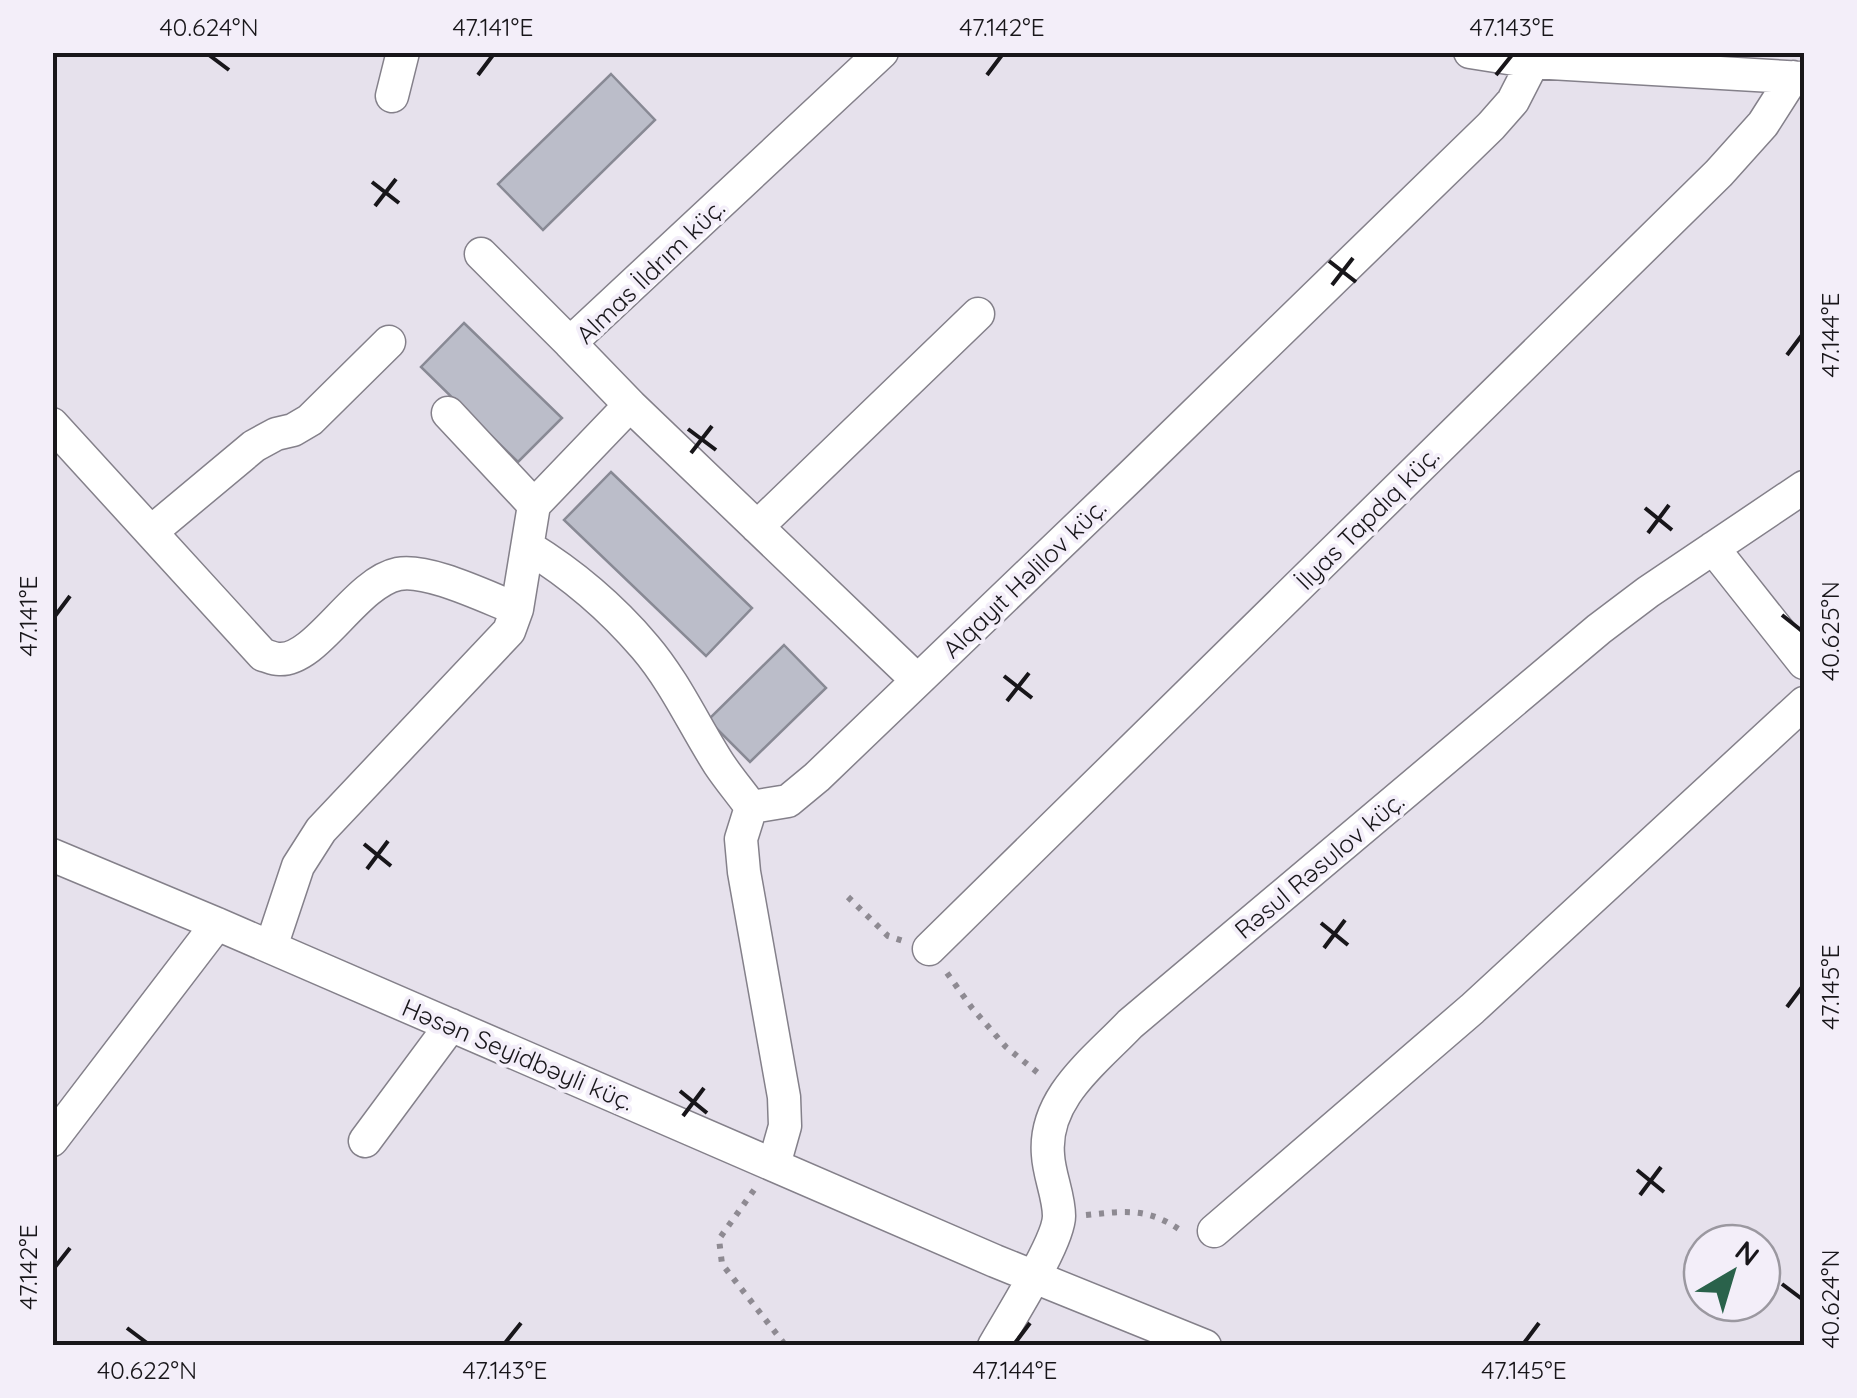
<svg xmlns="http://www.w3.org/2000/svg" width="1857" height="1398" font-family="Quicksand,sans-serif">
	<rect width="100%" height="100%" fill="#e6e1ec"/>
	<!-- building -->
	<path fill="#bbbdc9" stroke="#888994" stroke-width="2.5" d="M611,74L655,120L543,230L498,184Z
		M464,323L562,418L518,462L421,367Z
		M611,472L752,608L706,656L564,520Z
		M784,645L826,688L750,762L708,720Z"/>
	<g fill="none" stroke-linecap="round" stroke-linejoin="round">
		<!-- minor casing -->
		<g stroke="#84808a" stroke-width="35">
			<path id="minor" d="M1470,52L1533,62L1804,78
				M392,96L403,52
				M481,254L570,343
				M630,405L917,680
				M448,413L534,505
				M52,424L263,655C268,656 273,659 279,659C317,661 355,583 398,574C428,568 488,598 517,609
				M757,527L978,314
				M151,532L254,446L276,434L293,430L310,420L389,342
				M528,547C572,574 611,607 645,647C675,682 694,725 719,764C729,779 741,793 751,807
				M1713,548L1804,663
				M751,807L788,801L817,777L1133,474L1491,126L1513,101L1533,62
				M751,807L741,839L744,872L784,1097L785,1126L774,1165
				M52,855L217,924L995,1261L1205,1346
				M271,947L298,866L321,830L509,631L517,609L534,505L630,405L570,343L882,52
				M929,949L1719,173L1763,124L1793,77
				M52,1140L217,924
				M365,1141L451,1025
				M1214,1231L1472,1009L1804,703
				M994,1346C1009,1319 1059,1242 1059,1216C1059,1196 1049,1175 1048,1155C1043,1098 1095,1061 1130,1024L1599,629L1648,592L1804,487"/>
		</g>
		<!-- path -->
		<path stroke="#8e8a92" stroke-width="6" stroke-dasharray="5 8" stroke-linecap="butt" d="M848,897L888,936L903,941
			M947,973L972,1008L1006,1047L1043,1077
			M754,1190L719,1239L722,1264L786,1346
			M1086,1215C1126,1211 1148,1207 1183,1232"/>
		<!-- minor -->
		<use href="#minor" stroke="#fff" stroke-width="32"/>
	</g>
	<!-- ticks -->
	<path fill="none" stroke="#18161a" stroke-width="4" d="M209,55L229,70M478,75L493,55M987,75L1002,55M1496,75L1512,55M372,182L399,203M375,206L396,179M1329,261L1356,282M1332,285L1353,258M1787,355L1802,335M688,429L716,450M691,453L712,426M1645,508L1672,530M1648,533L1669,505M1782,615L1802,631M55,616L70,596M1004,676L1032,698M1007,701L1029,673M364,844L391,866M367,869L388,841M1321,923L1348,945M1324,948L1345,920M1787,1007L1802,987M680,1091L707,1113M683,1116L704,1088M1637,1170L1664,1192M1640,1195L1661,1167M55,1267L70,1248M1782,1284L1802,1299M127,1328L147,1343M505,1343L521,1323M1015,1343L1030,1323M1524,1343L1539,1323"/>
	<g text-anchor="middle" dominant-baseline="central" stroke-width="8" stroke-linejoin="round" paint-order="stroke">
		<!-- street labels -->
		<g font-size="25" fill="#18161a" stroke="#f3eef9">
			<text transform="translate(650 271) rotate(-44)">Almas İldrım küç.</text>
			<text transform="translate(1367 518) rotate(-45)">İlyas Tapdıq küç.</text>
			<text transform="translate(1024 578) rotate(-44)">Alqayıt Həlilov küç.</text>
			<text transform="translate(1319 865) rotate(-40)">Rəsul Rəsulov küç.</text>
			<text transform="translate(518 1054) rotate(23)">Həsən Seyidbəyli küç.</text>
		</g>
	</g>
	<!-- border -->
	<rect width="1857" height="1398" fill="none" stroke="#f3eef9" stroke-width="110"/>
	<!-- north arrow -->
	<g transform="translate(1732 1273) rotate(38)"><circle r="48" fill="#f3eef9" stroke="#9b98a0" stroke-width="2.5"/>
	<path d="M0-8L18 38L0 25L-18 38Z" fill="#2a624b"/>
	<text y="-15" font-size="28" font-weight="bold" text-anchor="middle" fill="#18161a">N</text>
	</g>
	<rect x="55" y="55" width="1747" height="1288" fill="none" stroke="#18161a" stroke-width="4"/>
	<g font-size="25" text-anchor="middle" fill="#18161a">
		<text x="209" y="36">40.624°N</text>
		<text x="493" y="36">47.141°E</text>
		<text x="1002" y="36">47.142°E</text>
		<text x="1512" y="36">47.143°E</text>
		<text transform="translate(1830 335) rotate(-90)" y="9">47.144°E</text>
		<text transform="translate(28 616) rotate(-90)" y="9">47.141°E</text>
		<text transform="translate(1830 631) rotate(-90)" y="9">40.625°N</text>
		<text transform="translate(1830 987) rotate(-90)" y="9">47.145°E</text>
		<text transform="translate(28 1267) rotate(-90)" y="9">47.142°E</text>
		<text transform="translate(1830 1299) rotate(-90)" y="9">40.624°N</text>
		<text x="147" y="1379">40.622°N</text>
		<text x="505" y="1379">47.143°E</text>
		<text x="1015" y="1379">47.144°E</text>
		<text x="1524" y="1379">47.145°E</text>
	</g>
</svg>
